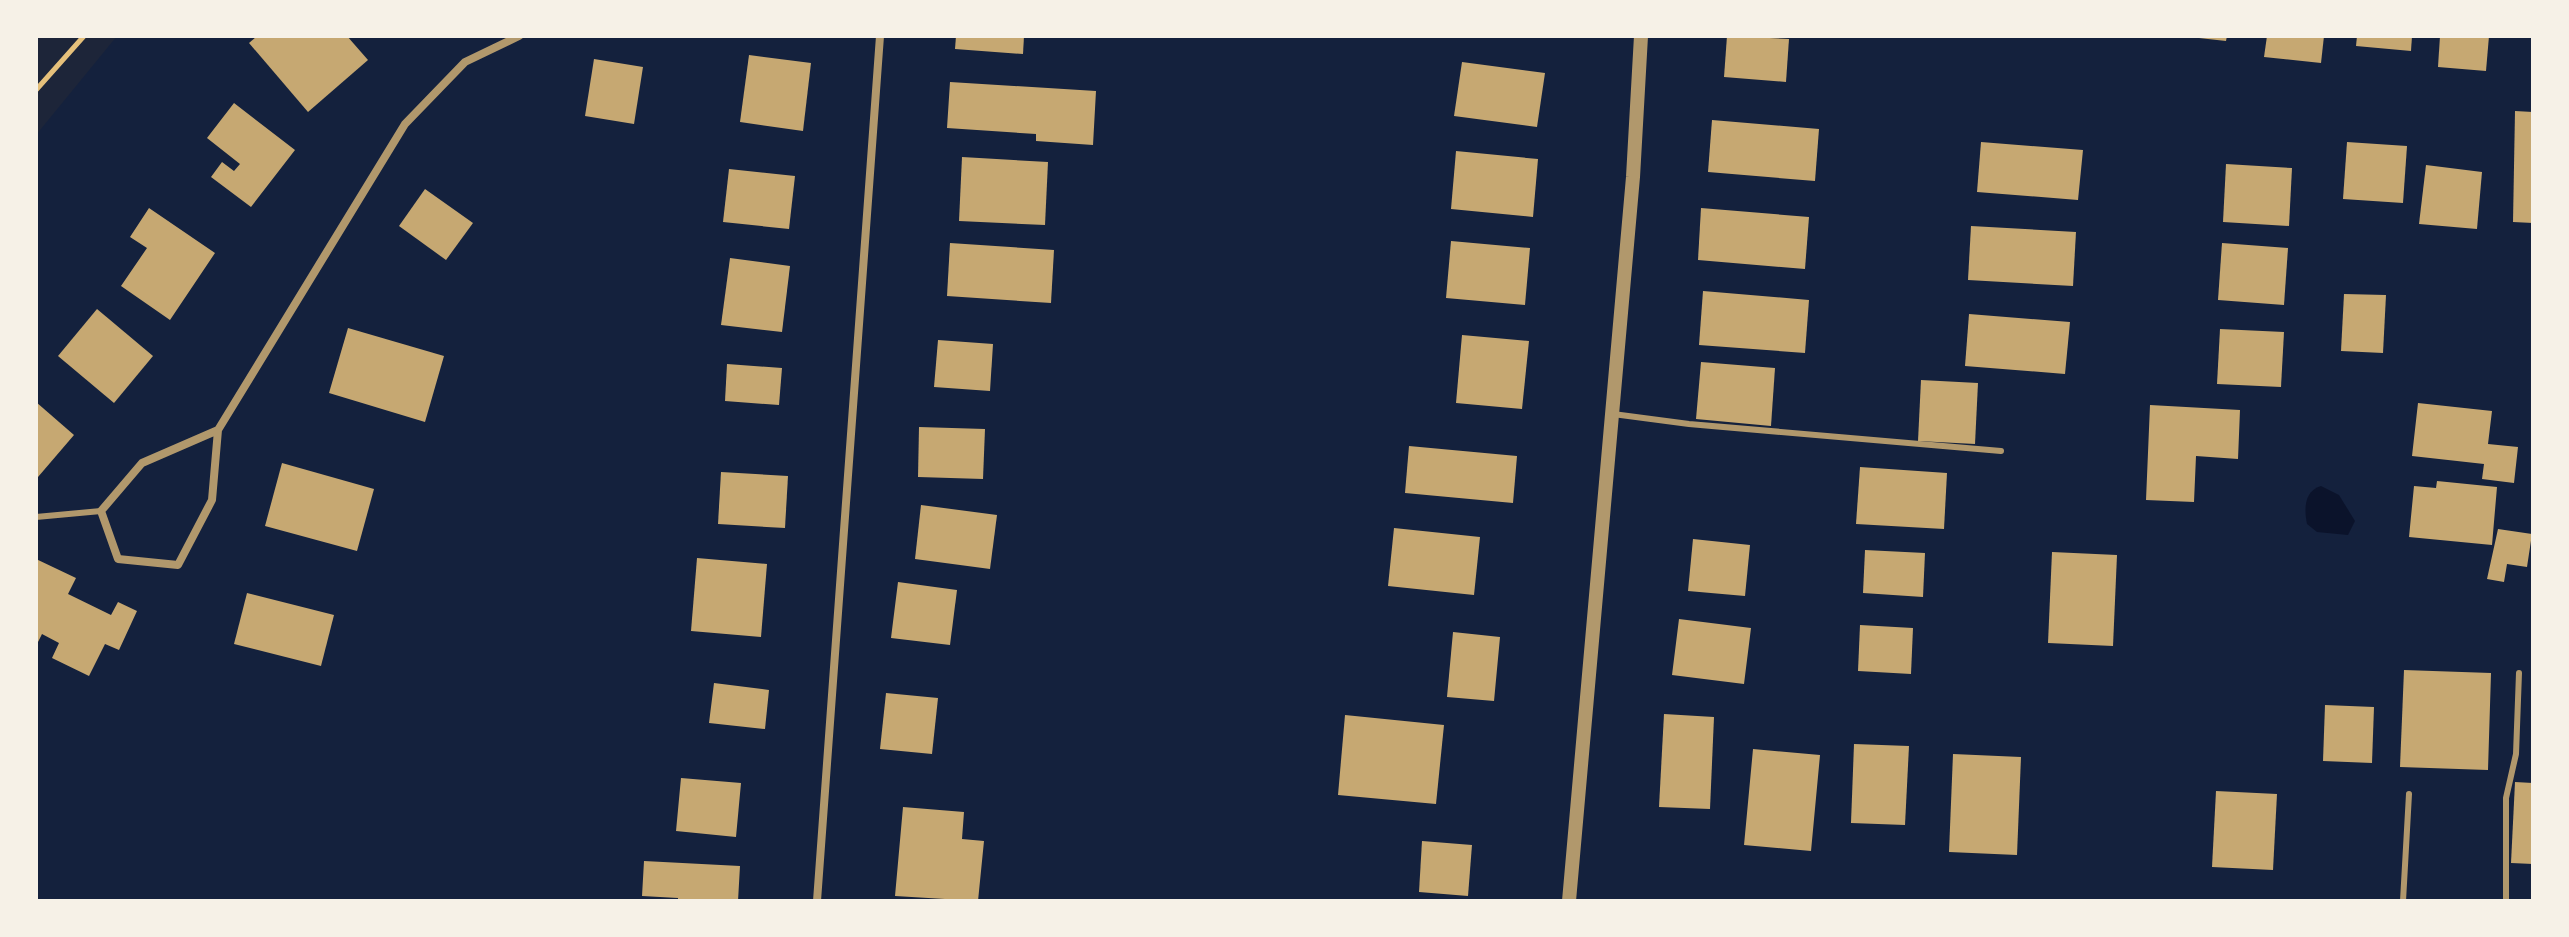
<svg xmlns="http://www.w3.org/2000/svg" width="2569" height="937" font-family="Poppins,sans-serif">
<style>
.green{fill:#1d2539}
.water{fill:#0b132b}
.building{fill:#c6a872}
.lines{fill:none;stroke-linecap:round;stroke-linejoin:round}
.path{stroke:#e5c07b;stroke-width:5}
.service{stroke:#b1986c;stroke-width:6}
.minor{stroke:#b1986c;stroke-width:8}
.tertiary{stroke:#b1986c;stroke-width:14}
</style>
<rect width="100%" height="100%" fill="#14213d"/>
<polygon class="green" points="36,36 117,36 36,135"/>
<path class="water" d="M2321,486L2339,495L2355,521L2348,535L2317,532L2307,524C2304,509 2304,491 2321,486Z"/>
<g class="building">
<polygon points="257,36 347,36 368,60 308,112 249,43"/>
<polygon points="956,36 1024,36 1023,54 955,49"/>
<polygon points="1727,36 1789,39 1786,82 1724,77"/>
<polygon points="2181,36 2227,36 2226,41"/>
<polygon points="2267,36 2324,36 2321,63 2264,57"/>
<polygon points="2357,36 2412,36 2411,51 2356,46"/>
<polygon points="2440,36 2489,36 2486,71 2438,67"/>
<polygon points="749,55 811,63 803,131 740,122"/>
<polygon points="594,59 643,67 634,124 585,116"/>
<polygon points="1462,62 1545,73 1537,127 1454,116"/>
<polygon points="950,82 1096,91 1093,145 1036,141 1036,134 947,128"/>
<polygon points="234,103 295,150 251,207 211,177 222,162 234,171 240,164 207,138"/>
<polygon points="2515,111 2533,112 2533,223 2513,222"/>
<polygon points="1712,120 1819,129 1815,181 1708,172"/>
<polygon points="1981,142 2083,150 2078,200 1977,192"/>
<polygon points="2347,142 2407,146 2403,203 2343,199"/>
<polygon points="1456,151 1538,159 1533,217 1451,209"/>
<polygon points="962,157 1048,162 1045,225 959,221"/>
<polygon points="2226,164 2292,168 2289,226 2223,222"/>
<polygon points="2426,165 2482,172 2477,229 2419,224"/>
<polygon points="729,169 795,176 789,229 723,222"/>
<polygon points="425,189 473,223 446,260 399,226"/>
<polygon points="149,208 215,253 170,320 121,286 147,248 130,237"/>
<polygon points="1701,208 1809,217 1805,269 1698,260"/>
<polygon points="1971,226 2076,232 2073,286 1968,280"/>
<polygon points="1451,241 1530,248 1525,305 1446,298"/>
<polygon points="950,243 1054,250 1051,303 947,296"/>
<polygon points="2222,243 2288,248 2284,305 2218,300"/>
<polygon points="730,258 790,266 782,332 721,325"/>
<polygon points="1703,291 1809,300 1805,353 1699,345"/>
<polygon points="2344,294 2386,295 2383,353 2341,351"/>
<polygon points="97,309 153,356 114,403 58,356"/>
<polygon points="1969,314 2070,322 2065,374 1965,366"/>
<polygon points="348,328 444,356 425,422 329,393"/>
<polygon points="2220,329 2284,332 2281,387 2217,384"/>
<polygon points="1462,335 1529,341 1522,409 1456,403"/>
<polygon points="938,340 993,344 990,391 934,387"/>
<polygon points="1701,362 1775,368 1771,426 1696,419"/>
<polygon points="727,364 782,368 779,405 725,401"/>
<polygon points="1921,380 1978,383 1975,444 1918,441"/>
<polygon points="36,402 74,435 38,477 36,475"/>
<polygon points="2418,403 2492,411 2488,444 2518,447 2514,483 2482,479 2484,464 2412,456"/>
<polygon points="2150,405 2240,410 2238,459 2196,456 2194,502 2146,500"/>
<polygon points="919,427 985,429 983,479 918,477"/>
<polygon points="1409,446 1517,456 1513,503 1405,493"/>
<polygon points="282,463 374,489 357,551 265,526"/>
<polygon points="1860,467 1947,473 1944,529 1856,524"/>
<polygon points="721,472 788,476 785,528 718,524"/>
<polygon points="2437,481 2497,487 2492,545 2409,537 2414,486 2436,488"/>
<polygon points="921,505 997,515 990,569 915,559"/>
<polygon points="1394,528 1480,537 1474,595 1388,586"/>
<polygon points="2498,529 2532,534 2527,567 2507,564 2504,582 2487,579"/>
<polygon points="1693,539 1750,545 1745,596 1688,591"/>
<polygon points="1865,550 1925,553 1923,597 1863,593"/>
<polygon points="2052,552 2117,555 2113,646 2048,643"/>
<polygon points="697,558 767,564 761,637 691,631"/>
<polygon points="36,559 76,578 68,594 111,615 118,602 137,611 119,650 105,644 89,676 52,658 59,643 42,634 36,646"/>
<polygon points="898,582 957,590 950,645 891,638"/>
<polygon points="247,593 334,615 321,666 234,644"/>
<polygon points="1679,619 1751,628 1744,684 1672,675"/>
<polygon points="1860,625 1913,628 1911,674 1858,671"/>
<polygon points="1453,632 1500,637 1494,701 1447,697"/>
<polygon points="2404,670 2491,673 2488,770 2400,767"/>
<polygon points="714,683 769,690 765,729 709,723"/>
<polygon points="886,693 938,698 932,754 880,749"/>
<polygon points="2325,705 2374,707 2372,763 2323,761"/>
<polygon points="1664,714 1714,717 1710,809 1659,807"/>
<polygon points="1345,715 1444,725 1436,804 1338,795"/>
<polygon points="1854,744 1909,746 1905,825 1851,823"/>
<polygon points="1753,749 1820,755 1811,851 1744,845"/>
<polygon points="1953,754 2021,757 2017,855 1949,852"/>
<polygon points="681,778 741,783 736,837 676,831"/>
<polygon points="2515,782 2533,783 2533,864 2511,863"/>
<polygon points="2216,791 2277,794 2273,870 2212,867"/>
<polygon points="903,807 964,812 962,839 984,841 978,901 895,896"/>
<polygon points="1422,841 1472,845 1468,896 1419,892"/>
<polygon points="644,861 740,866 738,901 678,901 678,898 642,896"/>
</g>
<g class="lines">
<polyline class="path" points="36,90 84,36"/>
<g class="service">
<polyline points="1613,414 1689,424 2001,451"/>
<polyline points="36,517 101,511"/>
<polyline points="2403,901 2409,794"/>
<polyline points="2506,901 2506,798 2516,754 2519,673"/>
</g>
<g class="minor">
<polyline points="218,430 142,463 101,511 118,559 178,565 212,500 218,430 405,124 465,62 519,36"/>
<polyline points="817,901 880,36"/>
</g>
<polyline class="tertiary" points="1569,901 1633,177 1641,36"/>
</g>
<rect width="2569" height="937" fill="none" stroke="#f6f1e7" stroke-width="76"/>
</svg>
